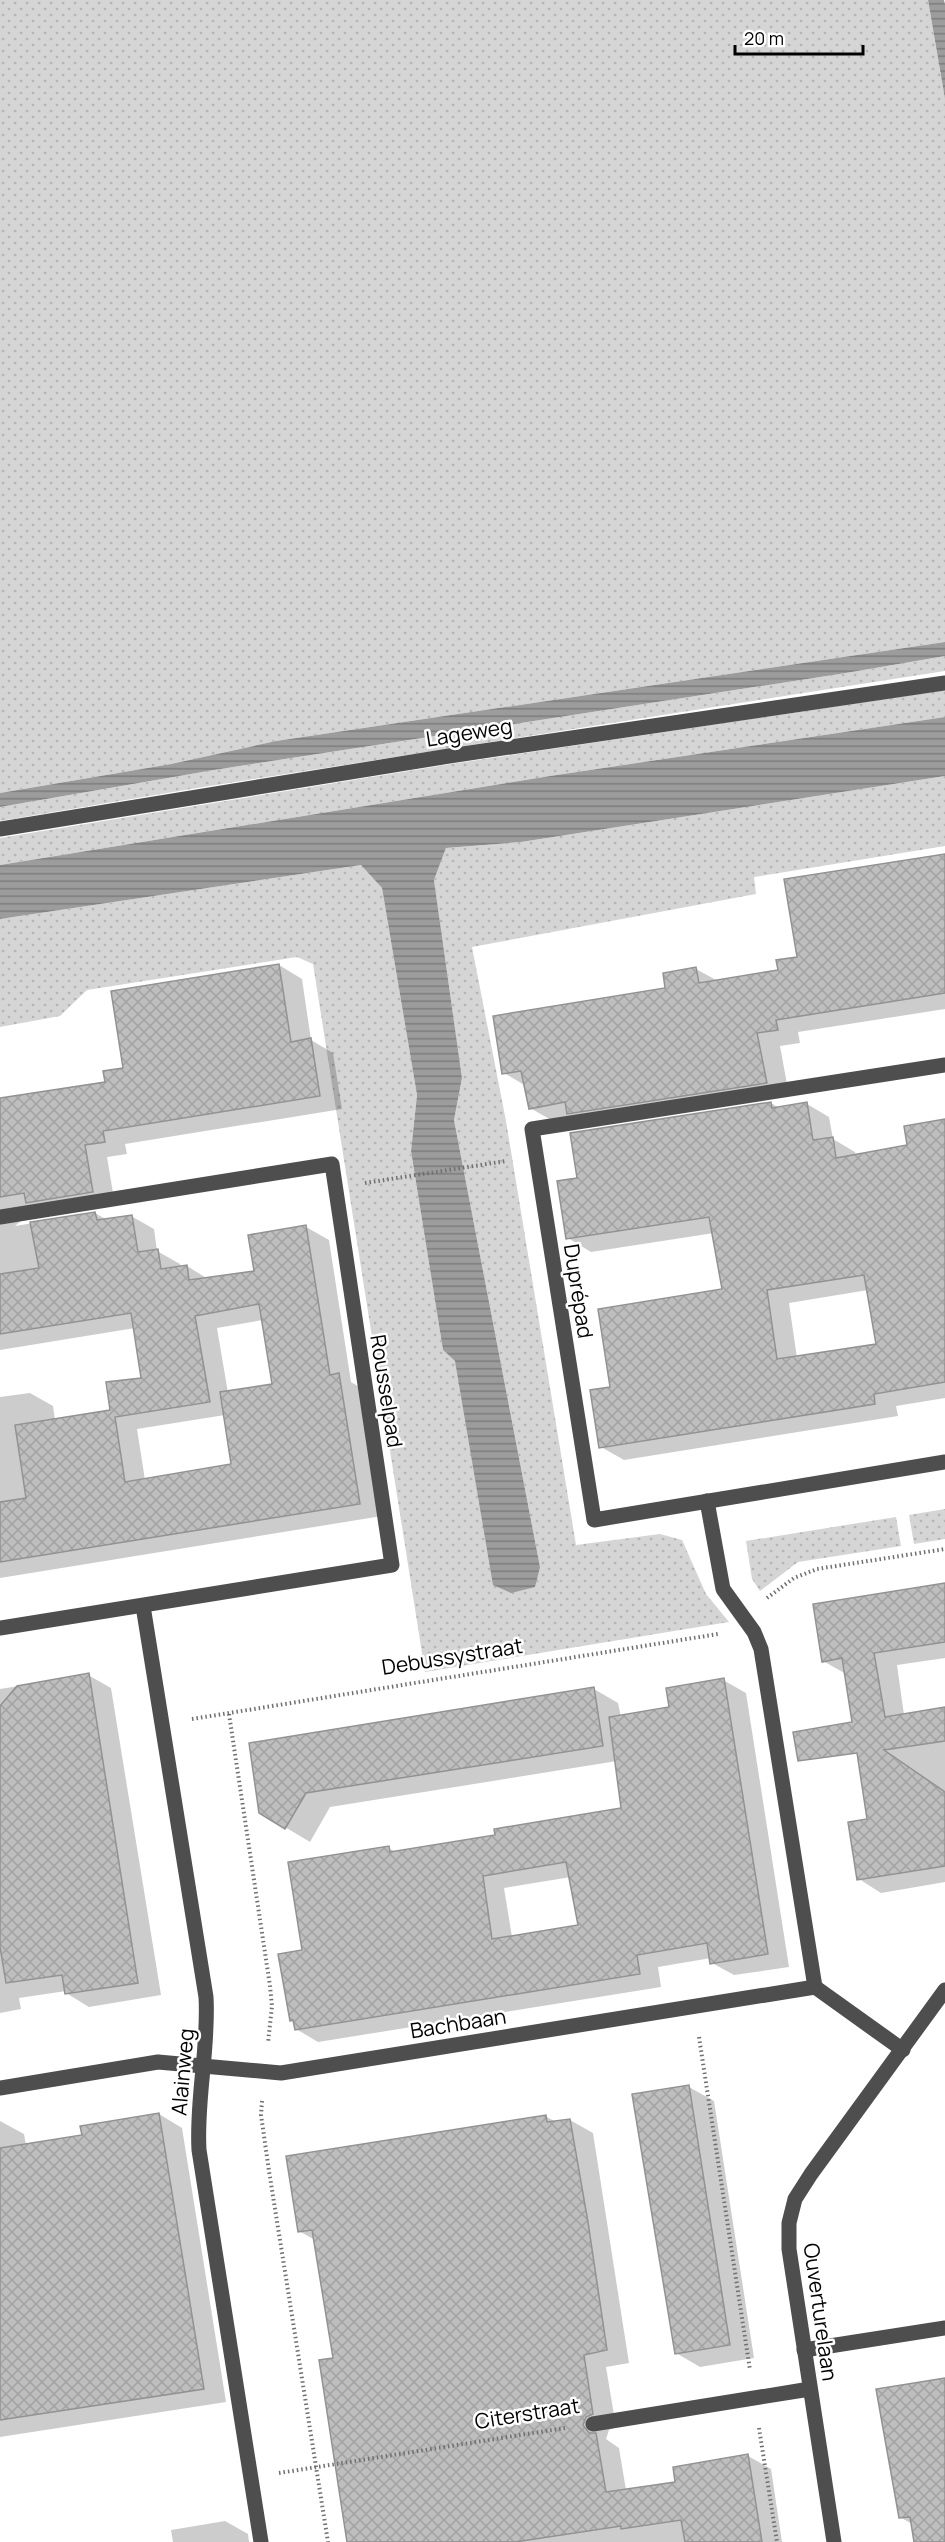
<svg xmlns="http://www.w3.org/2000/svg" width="945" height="2542" font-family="Manrope,sans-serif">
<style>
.grass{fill:url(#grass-dots)}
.water{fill:url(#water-rules)}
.shadow{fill:#0003;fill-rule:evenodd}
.building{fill:url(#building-cross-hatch);stroke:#929292;stroke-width:1.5;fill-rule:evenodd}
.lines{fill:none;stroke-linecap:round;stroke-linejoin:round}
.path{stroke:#707070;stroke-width:4;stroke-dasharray:1.5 3;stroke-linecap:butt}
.minor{stroke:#4e4e4e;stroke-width:15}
.labels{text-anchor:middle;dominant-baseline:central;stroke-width:5;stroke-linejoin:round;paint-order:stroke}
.street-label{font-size:21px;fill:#000;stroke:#fff}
</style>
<defs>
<pattern id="grass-dots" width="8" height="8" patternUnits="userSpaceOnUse" patternTransform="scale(1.5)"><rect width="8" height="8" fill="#d5d5d5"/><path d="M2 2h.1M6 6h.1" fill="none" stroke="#b5b5b5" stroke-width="1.8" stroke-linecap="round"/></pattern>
<pattern id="water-rules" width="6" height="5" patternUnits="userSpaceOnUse" patternTransform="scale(1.5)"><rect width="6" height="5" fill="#9c9c9c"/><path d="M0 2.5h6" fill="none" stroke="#7d7d7d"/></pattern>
<pattern id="building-cross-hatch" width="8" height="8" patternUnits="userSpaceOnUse" patternTransform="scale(1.5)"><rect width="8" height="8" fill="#bebebe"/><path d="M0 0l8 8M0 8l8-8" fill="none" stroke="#a2a2a2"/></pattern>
</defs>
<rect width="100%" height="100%" fill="#fff"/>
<g class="grass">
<polygon points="0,0 928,0 945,99 945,642 276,741 171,764 0,793"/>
<polygon points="945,656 945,671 197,788 0,821 0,807 214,770 846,673"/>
<polygon points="945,690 945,717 550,776 0,865 0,838 451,764"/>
<polygon points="945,776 945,846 754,877 756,894 472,947 506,1121 576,1545 660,1534 682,1540 706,1594 729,1622 425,1672 313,964 297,957 87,990 60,1016 0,1027 0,919 361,865 382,888 417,1095 411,1151 443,1350 455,1361 540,1567 454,1120 462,1078 434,880 446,848 521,842"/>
<polygon points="945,1509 945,1539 914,1544 909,1515"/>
<polygon points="896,1517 901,1546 798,1562 760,1591 752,1579 746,1541"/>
</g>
<g class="water">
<polygon points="928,0 944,0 945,4 945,99"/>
<polygon points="945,642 945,656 846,673 214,770 0,807 0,793 171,764 276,741"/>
<polygon points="945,717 945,776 521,842 446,848 434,880 462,1078 454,1120 540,1567 535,1587 511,1593 493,1585 455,1361 443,1350 411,1151 417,1095 382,888 361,865 0,919 0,865 550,776"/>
</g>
<g class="shadow">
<polygon points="945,855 945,1009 798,1032 800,1043 780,1046 789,1095 553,1121 530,1108 526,1086 504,1073 666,990 696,969 718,981 779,971"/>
<path d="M279,965L302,979L311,1040L333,1053L342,1109L125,1144L127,1154L107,1157L115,1205L22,1220L15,1226L95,1213L107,1220L131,1216L154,1229L157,1251L180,1264V1267L187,1266L208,1279L256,1272L306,1227L329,1240L351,1382L361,1388L382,1516L0,1578V1397L30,1393L53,1406L55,1420L112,1411L143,1379L135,1328L0,1350V1100L107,1083ZM263,1320L273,1385L228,1393L217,1328ZM225,1415L233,1466L145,1480L137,1429Z"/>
<path d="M771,1103L779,1108L807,1104L829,1117L833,1139L855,1152L856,1156L908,1147L945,1121V1398L896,1406L898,1416L624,1460L601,1447L612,1388L724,1291L714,1233L591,1252L568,1238L579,1179ZM868,1290L877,1345L797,1358L789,1303Z"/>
<polygon points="945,1584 945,1658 897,1665 904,1715 945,1709 945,1882 881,1893 859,1879 869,1821 846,1674 823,1661"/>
<polygon points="88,1675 111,1688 161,1995 89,2007 66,1993 66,1991 19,1998 21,2009 0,2013 0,1689"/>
<path d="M723,1680L746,1693L789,1967L734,1975L712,1963L711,1958L658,1967L661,1987L318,2042L296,2029L295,2022L291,2020L304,1951L388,1848L396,1852L497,1836L623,1809L617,1761L330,1807L310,1842L260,1812L251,1744L594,1689L618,1703L621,1717L671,1708ZM571,1877L580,1927L512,1937L504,1888Z"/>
<polygon points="689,2087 714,2101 754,2358 700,2367 676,2353"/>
<polygon points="159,2114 182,2128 226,2402 0,2437 0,2121 24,2134 26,2145 83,2136"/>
<polygon points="545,2116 556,2122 570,2120 593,2133 629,2363 606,2367 616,2427 609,2430 606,2439 619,2448 626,2490 677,2483 748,2456 771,2469 782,2542 349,2542 335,2360 315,2240 299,2231"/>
<polygon points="945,2379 945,2542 915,2542 912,2524 900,2517"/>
<polygon points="225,2521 248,2534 249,2542 173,2542 171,2530"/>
</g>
<g class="building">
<polygon points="945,854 945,993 776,1020 778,1030 757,1033 767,1083 567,1114 565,1102 529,1109 521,1071 502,1074 493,1016 665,988 663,973 696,967 699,983 778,970 776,960 797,957 784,879"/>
<polygon points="279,964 291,1042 311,1038 320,1096 103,1131 105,1142 85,1145 93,1192 26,1203 24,1193 0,1197 0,1098 105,1082 103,1071 123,1068 111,991"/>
<path d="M771,1102L772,1108L807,1102L813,1140L833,1137L836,1158L907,1145L904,1126L945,1119V1382L874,1394L875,1404L599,1448L590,1390L610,1387L598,1309L722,1289L709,1217L566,1239L557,1181L577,1178L570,1133ZM864,1275L876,1344L777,1359L767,1290Z"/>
<path d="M95,1212L97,1220L132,1215L138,1252L158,1249L161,1269L187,1265L189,1280L254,1271L248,1235L306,1225L330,1375L339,1373L360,1504L0,1562V1502L26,1498L15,1425L110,1410L106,1382L141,1378L131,1313L0,1334V1274L39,1268L30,1222ZM259,1304L272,1384L220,1392L231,1464L125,1482L115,1417L210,1402L195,1316Z"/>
<polygon points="945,1583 945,1642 874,1653 885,1717 945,1707 945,1741 884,1750 945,1792 945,1866 857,1880 848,1822 867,1819 857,1753 798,1761 793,1732 852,1722 842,1658 822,1662 813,1604"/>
<polygon points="89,1673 138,1983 65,1994 62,1975 6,1983 0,1947 0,1706 17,1686"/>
<path d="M724,1678L768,1954L710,1964L707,1943L637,1955L640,1974L295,2030L293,2020L290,2021L278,1954L302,1950L288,1862L389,1846L390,1852L495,1835L494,1829L621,1808L609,1717L669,1707L666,1688ZM566,1862L578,1925L492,1939L483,1876Z"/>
<polygon points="594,1687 603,1746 306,1793 285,1829 259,1813 249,1743"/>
<polygon points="689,2085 730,2345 675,2354 632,2094"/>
<polygon points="159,2113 204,2389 0,2420 0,2148 82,2135 80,2126"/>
<polygon points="546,2115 547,2122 570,2119 588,2222 607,2350 584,2355 593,2414 586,2417 583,2425 589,2433 596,2433 606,2492 675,2482 673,2467 748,2454 762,2542 685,2542 681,2520 621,2529 621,2526 515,2542 347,2542 319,2360 333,2358 312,2230 298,2232 286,2156"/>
<polygon points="945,2378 945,2542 914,2542 910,2517 899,2518 876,2389"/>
</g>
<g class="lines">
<g class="path">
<polyline points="365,1183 506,1161"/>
<polyline points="767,1598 794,1578 817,1569 945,1549"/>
<polyline points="229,1714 270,1986 272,2006 268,2043"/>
<polyline points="192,1719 718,1634"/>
<polyline points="699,2037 750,2370"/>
<polyline points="262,2101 261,2115 269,2171 328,2542"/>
<polyline points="759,2428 777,2542"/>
<polyline points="279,2473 565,2428"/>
</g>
<g class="minor">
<polyline points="0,829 449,756 945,683"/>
<polyline points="945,1065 532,1129 594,1520 945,1462"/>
<polyline points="0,1217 332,1164 392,1565 0,1628"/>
<polyline points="707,1501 723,1589 754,1632 761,1649 815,1987"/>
<path d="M143,1606L206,1997C209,2049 196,2099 199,2150L261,2542"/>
<polyline points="0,2088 158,2062 281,2073 815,1987 903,2050"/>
<polyline points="804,2350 945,2328"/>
<polyline points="593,2424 810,2389"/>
<polyline points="834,2542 789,2249 789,2223 795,2199 811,2174 945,1990"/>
</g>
</g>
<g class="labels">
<g class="street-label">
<text transform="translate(469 732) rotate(-9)">Lageweg</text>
<text transform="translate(579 1291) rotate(81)">Duprépad</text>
<text transform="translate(387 1391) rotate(81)">Rousselpad</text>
<text transform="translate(452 1656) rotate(-9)">Debussystraat</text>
<text transform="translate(458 2023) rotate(-9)">Bachbaan</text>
<text transform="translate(182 2072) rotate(-85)">Alainweg</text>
<text transform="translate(821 2312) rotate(82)">Ouverturelaan</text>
<text transform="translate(527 2413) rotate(-9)">Citerstraat</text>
</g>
</g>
<path d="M735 45v9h128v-9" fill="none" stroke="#000000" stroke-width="3"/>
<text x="744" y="45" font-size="18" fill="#000000" stroke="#ffffff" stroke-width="4.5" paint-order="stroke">20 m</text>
</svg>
